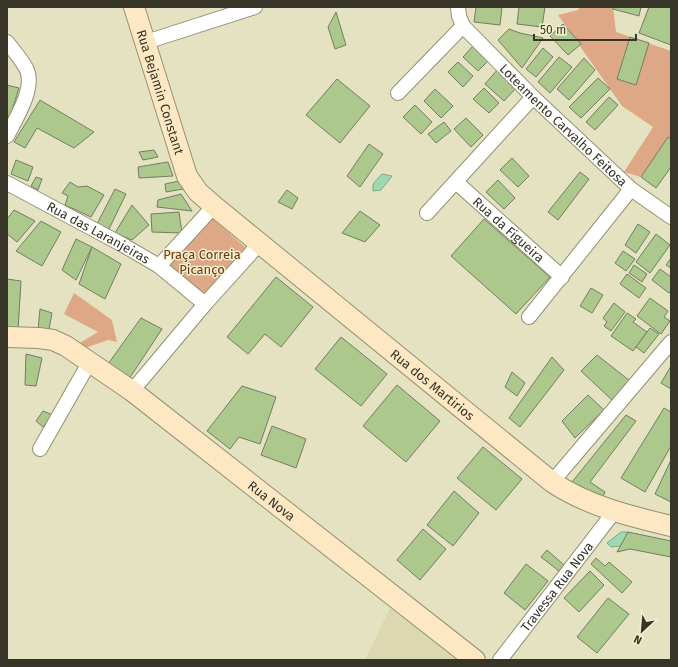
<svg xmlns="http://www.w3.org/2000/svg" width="678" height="667" font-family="'Fira Sans',sans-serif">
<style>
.built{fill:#dcd8b1}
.green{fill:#dea786}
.water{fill:#9ddab1;stroke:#7ea888}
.building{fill:#acc88d;stroke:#717e63}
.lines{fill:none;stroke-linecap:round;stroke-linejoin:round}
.street-casing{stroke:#949173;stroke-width:16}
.secondary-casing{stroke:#949173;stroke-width:22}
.street{stroke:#fff;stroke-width:14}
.secondary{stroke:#fde8c3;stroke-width:20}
.labels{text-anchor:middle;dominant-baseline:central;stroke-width:3;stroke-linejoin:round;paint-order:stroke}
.street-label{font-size:13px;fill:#363528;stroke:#f2efcf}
.park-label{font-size:13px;fill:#703912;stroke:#f2efcf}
</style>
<rect width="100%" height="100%" fill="#e5e2c2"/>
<polygon class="built" points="390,608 460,660 365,660"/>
<g class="green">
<polygon points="580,7 613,7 616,32 671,51 671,138 668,137 641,177 624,172 653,127 622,106 558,15 578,10"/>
<polygon points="210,216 246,248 204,297 166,265"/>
<polygon points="74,293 112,320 117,342 108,340 85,348 78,344 98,332 64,314"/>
</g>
<g class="water">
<polygon points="382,174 392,176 381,190 373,191 373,184"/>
<polygon points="621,532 628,532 621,546 611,547 607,543"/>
</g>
<g class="building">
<polygon points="476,7 502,7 500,25 474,22"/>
<polygon points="519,7 545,7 542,27 517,24"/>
<polygon points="614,7 641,7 639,16 613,9"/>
<polygon points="649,7 671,7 671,45 639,33"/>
<polygon points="336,12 346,45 335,49 328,27"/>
<polygon points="563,24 581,44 568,55 550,36"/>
<polygon points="509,29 520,33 543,38 522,68 498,40"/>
<polygon points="630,37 649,43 636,85 617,79"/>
<polygon points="473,46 488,61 478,71 463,57"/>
<polygon points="543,48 553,57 536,77 526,69"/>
<polygon points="559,57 572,67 550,93 538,82"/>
<polygon points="584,58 595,70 569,100 557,89"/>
<polygon points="458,62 473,76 463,87 448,72"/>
<polygon points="498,69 518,86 504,101 485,84"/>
<polygon points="598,78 610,89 581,118 569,107"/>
<polygon points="337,79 370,106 340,143 306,115"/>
<polygon points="7,85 19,88 8,123 7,123"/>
<polygon points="484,88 499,103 489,113 473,99"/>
<polygon points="435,89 453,106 441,118 424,101"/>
<polygon points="609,97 618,105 595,130 586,122"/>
<polygon points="40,100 94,132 74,148 37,128 25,148 14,142"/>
<polygon points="415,105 432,122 421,134 403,117"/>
<polygon points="466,118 483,135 471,147 454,129"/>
<polygon points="444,122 451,131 436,143 428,134"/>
<polygon points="668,137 671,139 671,167 656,188 641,177"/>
<polygon points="369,144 383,154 360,187 347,176"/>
<polygon points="154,150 158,157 143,160 139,152"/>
<polygon points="512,158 529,176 518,187 500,170"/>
<polygon points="16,160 33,167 28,181 11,174"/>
<polygon points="168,162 173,176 139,178 138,167"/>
<polygon points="580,172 589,179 558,220 548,212"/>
<polygon points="36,177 42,179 38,190 31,186"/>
<polygon points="498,180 515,198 504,209 486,192"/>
<polygon points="179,181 183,189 166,192 165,184"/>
<polygon points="70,182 78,187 87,186 104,195 91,217 65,205 68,196 62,193"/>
<polygon points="115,189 126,194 109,229 97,224"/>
<polygon points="287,190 298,198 292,209 278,202"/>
<polygon points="181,194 192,211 157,207 158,200"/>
<polygon points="132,205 149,225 132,240 115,233"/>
<polygon points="14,210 35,221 17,242 7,234 7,219"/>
<polygon points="360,211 380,225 365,242 342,233"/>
<polygon points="179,212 182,233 152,232 151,214"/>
<polygon points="484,219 550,277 516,314 451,256"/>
<polygon points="41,221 61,232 42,266 16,251"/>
<polygon points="638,224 650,232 636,253 625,245"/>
<polygon points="656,234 670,245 650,273 636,262"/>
<polygon points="76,239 92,247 76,280 62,270"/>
<polygon points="92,247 121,264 105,299 79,284"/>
<polygon points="623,251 635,259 626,271 615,263"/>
<polygon points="671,258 671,268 666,265"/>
<polygon points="634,265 647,274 642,282 629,273"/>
<polygon points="660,269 671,277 671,290 669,293 652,280"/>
<polygon points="627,274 646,288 639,298 620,284"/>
<polygon points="276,277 313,307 281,347 265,334 248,354 227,337"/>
<polygon points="7,279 21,281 18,331 7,331"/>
<polygon points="591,288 603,295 592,313 580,306"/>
<polygon points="650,298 668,311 664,317 670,321 661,334 637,316"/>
<polygon points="614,303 625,312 611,331 604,326 607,322 603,318"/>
<polygon points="40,309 52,313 49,329 38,330"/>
<polygon points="627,313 636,319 633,322 647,332 633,351 611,336"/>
<polygon points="141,318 162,329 129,379 108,364"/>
<polygon points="650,328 659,334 644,353 636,347"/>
<polygon points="341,337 387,374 361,406 315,369"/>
<polygon points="26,354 42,358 36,386 25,385"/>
<polygon points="597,355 630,381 613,401 581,371"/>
<polygon points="552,357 564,370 520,427 509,418"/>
<polygon points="671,366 671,389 661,383"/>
<polygon points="512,372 525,383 517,396 505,387"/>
<polygon points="397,385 440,421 406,462 363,426"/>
<polygon points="242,386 276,397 260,444 239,437 230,449 207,431"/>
<polygon points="588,395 604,410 575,438 562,421"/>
<polygon points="664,408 671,412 671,446 645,492 621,478"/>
<polygon points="43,411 53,415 43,427 36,421"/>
<polygon points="626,415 636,421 590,482 605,492 602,499 572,482"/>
<polygon points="272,426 306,439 296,468 261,455"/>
<polygon points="483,447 522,479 496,510 457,478"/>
<polygon points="671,460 671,502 655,494"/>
<polygon points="454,491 479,513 453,546 427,525"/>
<polygon points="423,529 446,549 420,580 397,560"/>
<polygon points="628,532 671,541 671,557 630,549 617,552"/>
<polygon points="547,550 564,565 559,571 541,557"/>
<polygon points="596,558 605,566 609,562 632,582 622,593 591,564"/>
<polygon points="526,564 548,581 525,610 504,593"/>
<polygon points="590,571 604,585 579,612 564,598"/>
<polygon points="608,598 629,614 597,653 577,637"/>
</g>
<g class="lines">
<defs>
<g id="street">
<path id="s1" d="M458,7L459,16L463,26L533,97L631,189L671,217"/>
<path d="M7,42C13,50 23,61 27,70C35,89 15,120 7,136"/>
<polyline points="146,42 255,7"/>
<polyline points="398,93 463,26"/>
<path id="s2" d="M456,182L562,277"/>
<path id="s3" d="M7,183L123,245L159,266L205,304"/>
<polyline points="427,213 533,97"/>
<polyline points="159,266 214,206"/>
<polyline points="529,317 631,189"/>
<polyline points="132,391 205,304 260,243"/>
<polyline points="40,449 89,363"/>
<polyline points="552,482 671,342"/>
<path id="s4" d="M500,660L614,512"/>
</g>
<g id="secondary">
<path id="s5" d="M134,7L187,176L198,192L214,206L552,482C588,506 629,516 671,526"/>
<path id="s6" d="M7,337L39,338L53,340L66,346L132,391L475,660"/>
</g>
</defs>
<use href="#street" class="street-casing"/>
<use href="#secondary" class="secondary-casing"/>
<use href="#street" class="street"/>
<use href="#secondary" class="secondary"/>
</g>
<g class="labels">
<g class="street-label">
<text stroke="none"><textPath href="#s5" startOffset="89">Rua Bejamin Constant</textPath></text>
<text stroke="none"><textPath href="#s1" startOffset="161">Loteamento Carvalho Feitosa</textPath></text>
<text stroke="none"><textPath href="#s2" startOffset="71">Rua da Figueira</textPath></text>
<text stroke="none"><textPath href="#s3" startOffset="104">Rua das Laranjeiras</textPath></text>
<text stroke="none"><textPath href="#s5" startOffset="500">Rua dos Martirios</textPath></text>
<text stroke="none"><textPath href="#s6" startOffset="318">Rua Nova</textPath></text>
<text stroke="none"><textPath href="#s4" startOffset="93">Travessa Rua Nova</textPath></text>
</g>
<g class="park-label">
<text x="202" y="254">Praça Correia<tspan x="202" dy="15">Picanço</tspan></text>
</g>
</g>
<rect width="678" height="667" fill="none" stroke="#363528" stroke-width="16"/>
<g transform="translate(642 631) rotate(206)" stroke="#f2efcf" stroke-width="3" paint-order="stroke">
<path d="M0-3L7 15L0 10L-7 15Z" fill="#363528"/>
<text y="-6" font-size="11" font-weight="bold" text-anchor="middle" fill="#363528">N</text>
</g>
<path d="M534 34v6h102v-6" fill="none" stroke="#363528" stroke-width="2"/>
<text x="540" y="34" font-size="12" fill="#363528" stroke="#f2efcf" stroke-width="3" paint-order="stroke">50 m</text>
</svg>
